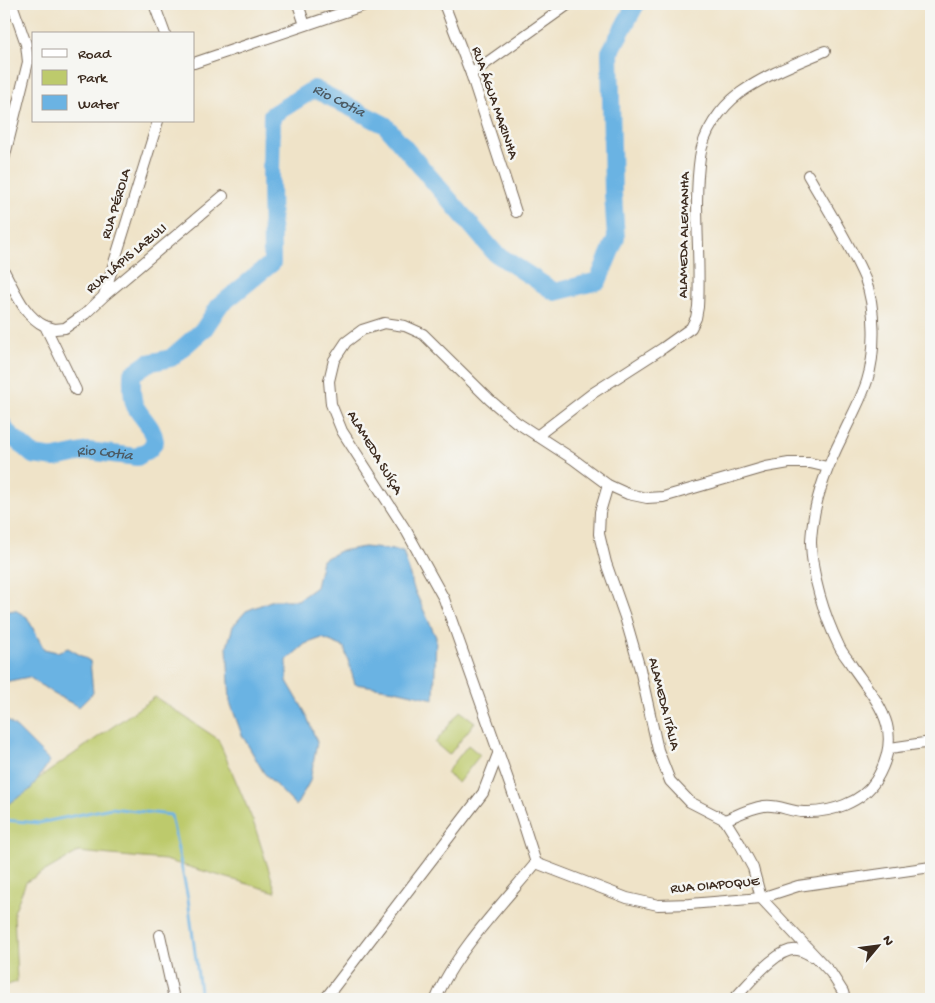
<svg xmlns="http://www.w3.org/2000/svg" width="935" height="1003" font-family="'Gochi Hand',sans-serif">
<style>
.green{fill:#bdca6c;stroke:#7c7a45}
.water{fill:#6bb3e3;stroke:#536e80}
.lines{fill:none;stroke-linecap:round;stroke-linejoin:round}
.stream{stroke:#6bb3e3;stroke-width:3}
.river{stroke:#6bb3e3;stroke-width:18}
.minor-casing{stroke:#7a6b5a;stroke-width:12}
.minor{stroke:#fff;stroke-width:10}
.labels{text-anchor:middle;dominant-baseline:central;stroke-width:5;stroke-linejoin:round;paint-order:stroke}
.street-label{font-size:14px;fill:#3b2a1e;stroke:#f6f6f2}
.water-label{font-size:15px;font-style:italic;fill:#4c5a63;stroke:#f6f6f2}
</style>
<rect width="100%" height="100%" fill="#f6f6f2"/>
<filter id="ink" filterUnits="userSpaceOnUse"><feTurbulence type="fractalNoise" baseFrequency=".02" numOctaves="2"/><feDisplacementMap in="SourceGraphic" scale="10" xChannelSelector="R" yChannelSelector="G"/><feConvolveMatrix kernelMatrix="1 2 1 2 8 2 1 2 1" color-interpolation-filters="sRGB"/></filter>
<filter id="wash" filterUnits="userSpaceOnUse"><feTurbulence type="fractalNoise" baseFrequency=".0096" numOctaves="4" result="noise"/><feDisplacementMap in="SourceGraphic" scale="20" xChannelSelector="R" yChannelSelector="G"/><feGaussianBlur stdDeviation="1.12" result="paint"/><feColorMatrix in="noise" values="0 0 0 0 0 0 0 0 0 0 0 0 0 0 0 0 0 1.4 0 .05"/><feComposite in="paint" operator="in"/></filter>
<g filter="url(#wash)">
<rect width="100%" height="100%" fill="#efe3c8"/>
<g class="green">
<polygon points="155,697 218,739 253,821 276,892 165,860 78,852 26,882 14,912 17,982 4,986 4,803"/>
<polygon points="460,711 475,722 449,755 435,743"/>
<polygon points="468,745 480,755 458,783 446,773"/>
</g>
<g class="water">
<polygon points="364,547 403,551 414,589 436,637 434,699 395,690 355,684 344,647 322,638 305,644 287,660 287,681 305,712 317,742 310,781 296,806 264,773 242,735 230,702 227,647 233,626 246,611 273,600 298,600 316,587 322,560 340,551"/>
<polygon points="15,610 27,617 44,649 57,652 68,648 90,661 93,693 79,707 54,694 29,677 4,682 4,612"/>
<polygon points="4,718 18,729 50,761 30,790 4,807"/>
</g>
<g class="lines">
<polyline class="stream" points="4,820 39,823 111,808 171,815 188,899 201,999"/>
<path class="river" id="s1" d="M4,426L6,431L33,455L55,458L88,451L137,457L150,449L155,441C153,426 142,419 135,406C131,398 132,383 132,374L148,363L171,358L204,329L219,306L272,263L271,178L272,115L314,89L385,125L495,253L555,292L598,281L616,238L613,193L610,52L636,4"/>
</g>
</g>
<g filter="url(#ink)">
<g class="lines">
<defs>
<g id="minor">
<polyline points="154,4 165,34"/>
<polyline points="298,4 305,25"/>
<polyline points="444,4 471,74 516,212"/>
<polyline points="194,63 368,4"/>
<polyline points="471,74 569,4"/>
<polyline points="4,159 28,62 26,44 12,4"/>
<path d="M4,271C15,291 24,316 45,326L76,390"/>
<polyline points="104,295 158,121"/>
<polyline points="45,326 55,329 65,328 85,314 104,296 223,196"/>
<path d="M537,436L593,393L663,348L691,328L696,318L698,307C701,257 693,206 700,157C703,133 720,108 740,93C765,75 797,63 825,51"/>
<polyline points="608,485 600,512 599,534 606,563 625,617 640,669 658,750 670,781 690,802 725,820 740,844 753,868 761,898 831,973 843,992 845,999"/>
<polyline points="890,748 931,742"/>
<path d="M725,820C737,815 750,808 764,806C778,804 790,812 804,812C830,813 862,803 876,780C905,731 880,706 852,666C848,659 842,653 839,646C824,615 812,577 811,543C811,536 812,529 813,522C817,492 828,465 842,437C850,419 861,400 867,381C876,353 876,307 865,279C850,244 827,208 808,175"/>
<polyline points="536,863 521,816 444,599 407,532 342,431 331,404 329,381 334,360 346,342 362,330 384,323 405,326 423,334 490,400 516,422 573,459 608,485 628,494 647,498 663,497 766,467 789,463 810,463 827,467"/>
<polyline points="536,863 627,898 658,905 690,904 761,898 798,886 931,867"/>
<polyline points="160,935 174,999"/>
<polyline points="325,999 483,793 498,754"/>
<path d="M436,999C455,952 503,903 536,863"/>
<path d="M734,999C748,985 777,947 797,950C802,950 807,954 812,956"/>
</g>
</defs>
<use href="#minor" class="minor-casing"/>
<use href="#minor" class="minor"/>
</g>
</g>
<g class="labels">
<g class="street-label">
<text transform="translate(494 103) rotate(71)">RUA ÁGUA MARINHA</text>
<text transform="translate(117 204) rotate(-73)">RUA PÉROLA</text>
<text transform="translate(685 235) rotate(-89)">ALAMEDA ALEMANHA</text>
<text transform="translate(127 259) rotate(-40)">RUA LÁPIS LAZULI</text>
<text transform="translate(374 453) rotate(59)">ALAMEDA SUÍÇA</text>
<text transform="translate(663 704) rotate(76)">ALAMEDA ITÁLIA</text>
<text transform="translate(715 886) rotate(-5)">RUA OIAPOQUE</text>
</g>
<g class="water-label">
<text stroke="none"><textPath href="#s1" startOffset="652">Rio Cotia</textPath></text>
<text stroke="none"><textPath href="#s1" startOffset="114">Rio Cotia</textPath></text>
</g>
</g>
<rect width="935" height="1003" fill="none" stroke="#f6f6f2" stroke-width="20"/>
<rect x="32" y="32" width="162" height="90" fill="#f6f6f2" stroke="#aba49d"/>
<rect x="42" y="49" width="25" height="8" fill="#ffffff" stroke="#aba49d"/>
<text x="78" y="58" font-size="15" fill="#3b2a1e">Road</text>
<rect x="42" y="70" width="25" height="15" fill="#bdca6c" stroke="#aba49d"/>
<text x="78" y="82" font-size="15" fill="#3b2a1e">Park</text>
<rect x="42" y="95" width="25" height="15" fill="#6bb3e3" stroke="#aba49d"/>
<text x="78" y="108" font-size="15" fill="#3b2a1e">Water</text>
<g transform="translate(878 946) rotate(61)" stroke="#f6f6f2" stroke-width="4" paint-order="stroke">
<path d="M0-4L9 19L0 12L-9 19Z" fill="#3b2a1e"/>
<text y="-8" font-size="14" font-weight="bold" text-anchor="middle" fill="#3b2a1e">N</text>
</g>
</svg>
